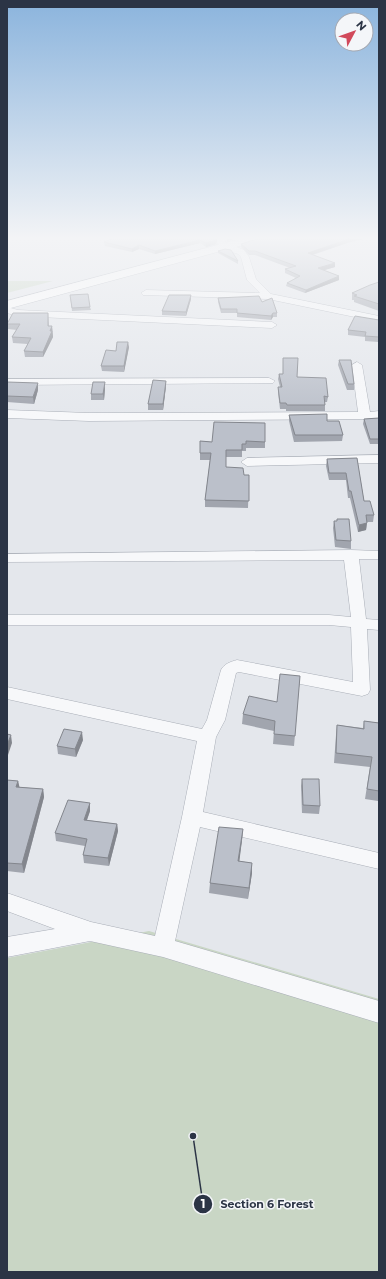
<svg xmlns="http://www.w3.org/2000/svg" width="386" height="1279" font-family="Montserrat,sans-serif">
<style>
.green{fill:#c9d6c5}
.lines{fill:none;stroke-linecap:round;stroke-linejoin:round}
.street-casing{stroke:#a9aeb7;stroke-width:1}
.secondary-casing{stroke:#a9aeb7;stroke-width:1}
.street{fill:#f7f8fa;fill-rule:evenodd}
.secondary{fill:#fff;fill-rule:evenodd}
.wall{fill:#a1a5ae}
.shaded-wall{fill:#83868d}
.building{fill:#bbc0ca;stroke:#83868d}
.leader{fill:none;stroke:#2b3445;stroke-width:1.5}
.callout-dot{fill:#2b3445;stroke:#f4f6f9;stroke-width:1.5}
.mark-label{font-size:12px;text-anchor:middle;font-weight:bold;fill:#fff}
.callout-label{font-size:11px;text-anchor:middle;font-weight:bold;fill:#2b3445;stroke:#f4f6f9;stroke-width:3;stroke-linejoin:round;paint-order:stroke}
</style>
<rect width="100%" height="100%" fill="#e4e7ec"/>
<g class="green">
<polygon points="7,281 53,281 7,293"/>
<polygon points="149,931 379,999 379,1272 7,1272 7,958"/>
</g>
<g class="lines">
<defs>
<g id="street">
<polygon points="217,239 225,239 225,242 244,250 249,257 256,279 271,294 379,316 379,322 268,299 143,295 141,293 146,290 260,293 247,280 241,257 238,254 223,249 217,243"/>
<polygon points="7,307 18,310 272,322 277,325 272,328 18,316 7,313"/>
<polygon points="357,362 362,365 370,412 379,411 379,419 89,421 7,418 7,410 89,413 358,412 352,365"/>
<polygon points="269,378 275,381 273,383 7,385 7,379"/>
<polygon points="379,455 379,463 247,466 241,462 247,458"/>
<path d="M351,550L379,551V559H359L366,619L379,620V630L367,629L370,690L368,694L362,696L239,672L236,673L225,720L216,737L203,812L379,853V869L200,827L175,941L379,1001V1023L163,957L90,941L7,957V937L55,929L7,911V893L91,922L155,936L182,817L197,741L7,699V687L202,729L207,720L221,670C224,664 230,662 237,660L353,682L351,627L329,625H7V615H329L351,617L344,560L7,562V554Z"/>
</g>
<polygon id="secondary" points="240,239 260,239 258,241 7,309 7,301"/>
</defs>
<use href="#street" class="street-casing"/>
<use href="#secondary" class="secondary-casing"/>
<use href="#street" class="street"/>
<use href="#secondary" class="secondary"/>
</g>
<g class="wall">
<polygon points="217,239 216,244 206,247 200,243 155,254 139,249 132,252 105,246 104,242"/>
<polygon points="347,243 313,255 335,263 335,267 324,270 339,276 339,280 305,293 286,286 287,283 296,278 285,273 285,269 290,268 255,255 249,255 241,247 241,244"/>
<polygon points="218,251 238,261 238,264 218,253"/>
<polygon points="379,282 379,311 354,302 354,300 352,300 352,293"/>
<polygon points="70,295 90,307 91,310 72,311"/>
<polygon points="218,298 262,302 277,313 277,317 273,317 271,320 237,317 237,313 221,313 218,302"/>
<polygon points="191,299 186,316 162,315 162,311"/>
<polygon points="48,313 49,326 52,326 53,337 43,357 25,357 24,351 28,344 13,343 12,337 17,330 8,329 7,324"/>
<polygon points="379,320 379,346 378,342 365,341 365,337 348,335 348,330"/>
<polygon points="129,347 124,372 102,371 101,366 116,351"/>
<polygon points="283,358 297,377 328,397 327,402 325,402 325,411 286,411 286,409 280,409 278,392 278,387 280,387 278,379 279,374 283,374"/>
<polygon points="339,360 354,384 354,390 347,390 338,365"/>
<polygon points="166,381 166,386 163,410 148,410 148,404"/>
<polygon points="7,382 38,390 34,404 7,402"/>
<polygon points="105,389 104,400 91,400 91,394"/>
<polygon points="289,415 327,421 343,435 342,441 294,442 289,421"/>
<polygon points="379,418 379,444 370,444 363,424 364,419"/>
<polygon points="265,423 265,448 246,448 246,451 242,451 242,457 226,457 226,467 244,475 249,475 248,508 205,507 205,500 210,460 200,460 200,441 212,442"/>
<polygon points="357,458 364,501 374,515 373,522 367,522 366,530 358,532 350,498 348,498 346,480 329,480 326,466 327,459"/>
<polygon points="337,519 351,541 351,549 335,547 333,528 334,521 337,521"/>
<polygon points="300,676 294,746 273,744 274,731 242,724 243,714 277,702"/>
<polygon points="364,721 379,723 379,797 378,801 365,799 370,767 334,763 336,735 337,725 363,728"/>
<polygon points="83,740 76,757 58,754 57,746"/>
<polygon points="302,779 320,806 319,814 302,813 301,786"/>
<polygon points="7,780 18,781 19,787 43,789 44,797 24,873 7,871"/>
<polygon points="90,803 90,811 87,820 117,824 118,831 109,866 84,863 83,855 85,846 56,841 55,833"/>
<polygon points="243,829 242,840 239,861 252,863 252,873 248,899 209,893 210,883"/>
</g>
<g class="shaded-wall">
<polygon points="217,239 216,244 206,247 206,243"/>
<polygon points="227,239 234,239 227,241"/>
<polygon points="349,239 364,239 347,243 308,256 308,253"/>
<polygon points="200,240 200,243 155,254 155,251"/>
<polygon points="139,245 139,249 132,252 132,249"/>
<polygon points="335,263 335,267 318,272 318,268"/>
<polygon points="339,276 339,280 305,293 306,290"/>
<polygon points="191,295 191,299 186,316 186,312"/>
<polygon points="273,313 273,317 271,320 271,316"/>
<polygon points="52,326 53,337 43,357 43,352"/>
<polygon points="128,342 129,347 124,372 124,366"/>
<polygon points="166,381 166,386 163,410 163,404"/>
<polygon points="105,382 105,389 104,400 103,394"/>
<polygon points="38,383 38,390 34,404 33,397"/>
<polygon points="367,523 366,530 358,532 359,525"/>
<polygon points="82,732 83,740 76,757 75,749"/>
<polygon points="11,735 12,743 7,758 7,745"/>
<polygon points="18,781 20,789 16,787"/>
<polygon points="43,789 44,797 24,873 22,864"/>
<polygon points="90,803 90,811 84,828 84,820"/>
<polygon points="117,824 118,831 109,866 108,858"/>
<polygon points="243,829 242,840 238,872 238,861"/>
<polygon points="252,863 252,873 248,899 249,888"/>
</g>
<g class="building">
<polygon points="111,239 216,239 216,240 206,243 200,240 155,251 139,245 132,249 104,242"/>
<polygon points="257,239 349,239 308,253 335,263 318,268 339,276 306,290 287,283 300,276 285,269 296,266 255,251 249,251 241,244"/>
<polygon points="225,249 231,250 238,261 218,251"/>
<polygon points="379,282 379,304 354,296 357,295 352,293 370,285"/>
<polygon points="88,294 90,307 72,308 70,295"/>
<polygon points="169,295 191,295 186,312 162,311"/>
<polygon points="259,296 262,302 272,298 277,313 273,313 271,316 237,313 237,309 221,309 218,298"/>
<polygon points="13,313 48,313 48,326 52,326 50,331 52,331 43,352 24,351 31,338 12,337 20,324 7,324"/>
<polygon points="355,316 379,320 379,337 365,336 366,332 348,330"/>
<polygon points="117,342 128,342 124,366 101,366 106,350 116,351"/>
<polygon points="283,358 298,358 297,377 326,378 328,397 324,396 325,405 287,405 286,403 280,403 278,387 282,387 279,374 283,374"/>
<polygon points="339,360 351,360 354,384 348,384"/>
<polygon points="153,380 166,381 163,404 148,404"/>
<polygon points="7,382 38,383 33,397 7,396"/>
<polygon points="93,382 105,382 103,394 91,394"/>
<polygon points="327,414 327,421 339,421 343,435 295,435 289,415"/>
<polygon points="379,418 379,439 370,439 364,419"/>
<polygon points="214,422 265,423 265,442 246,441 246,444 242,444 242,450 226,450 226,467 243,468 244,475 249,475 249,501 205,500 211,453 200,453 200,441 212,442"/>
<polygon points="357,458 364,501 370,501 374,515 366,515 367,523 359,525 351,491 349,491 346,473 329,473 327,459"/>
<polygon points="337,519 349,519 351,541 336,540 334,521 337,521"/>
<polygon points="280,674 300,676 295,736 274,734 275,721 243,714 249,696 277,702"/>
<polygon points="364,721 379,723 379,791 367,789 372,757 336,753 337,725 364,729"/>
<polygon points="64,729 82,732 75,749 57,746"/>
<polygon points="7,734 11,735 7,745"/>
<polygon points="302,779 319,779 320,806 303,805"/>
<polygon points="7,780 18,781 16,787 43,789 22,864 7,863"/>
<polygon points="68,800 90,803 84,820 117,824 108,858 83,855 87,839 55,833"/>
<polygon points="219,827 243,829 238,861 252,863 249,888 210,883"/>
</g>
<linearGradient id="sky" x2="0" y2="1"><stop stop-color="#8bb4dd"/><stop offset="0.57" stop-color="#f3f4f6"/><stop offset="1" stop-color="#f3f4f6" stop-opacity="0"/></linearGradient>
<rect width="386" height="418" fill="url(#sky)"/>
<path class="leader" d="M193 1136L203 1204"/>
<g class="callout-dot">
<circle cx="193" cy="1136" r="4"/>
<circle cx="203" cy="1204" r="10"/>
</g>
<g class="mark-label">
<text x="203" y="1208">1</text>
</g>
<g class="callout-label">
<text x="267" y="1208">Section 6 Forest</text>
</g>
<rect width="386" height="1279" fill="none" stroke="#2b3445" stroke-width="16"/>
<g transform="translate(354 32) rotate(49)"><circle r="19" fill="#f4f6f9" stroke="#a4a8b1"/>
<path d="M0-3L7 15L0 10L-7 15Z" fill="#d1495b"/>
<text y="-6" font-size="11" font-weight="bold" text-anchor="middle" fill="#2b3445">N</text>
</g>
</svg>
